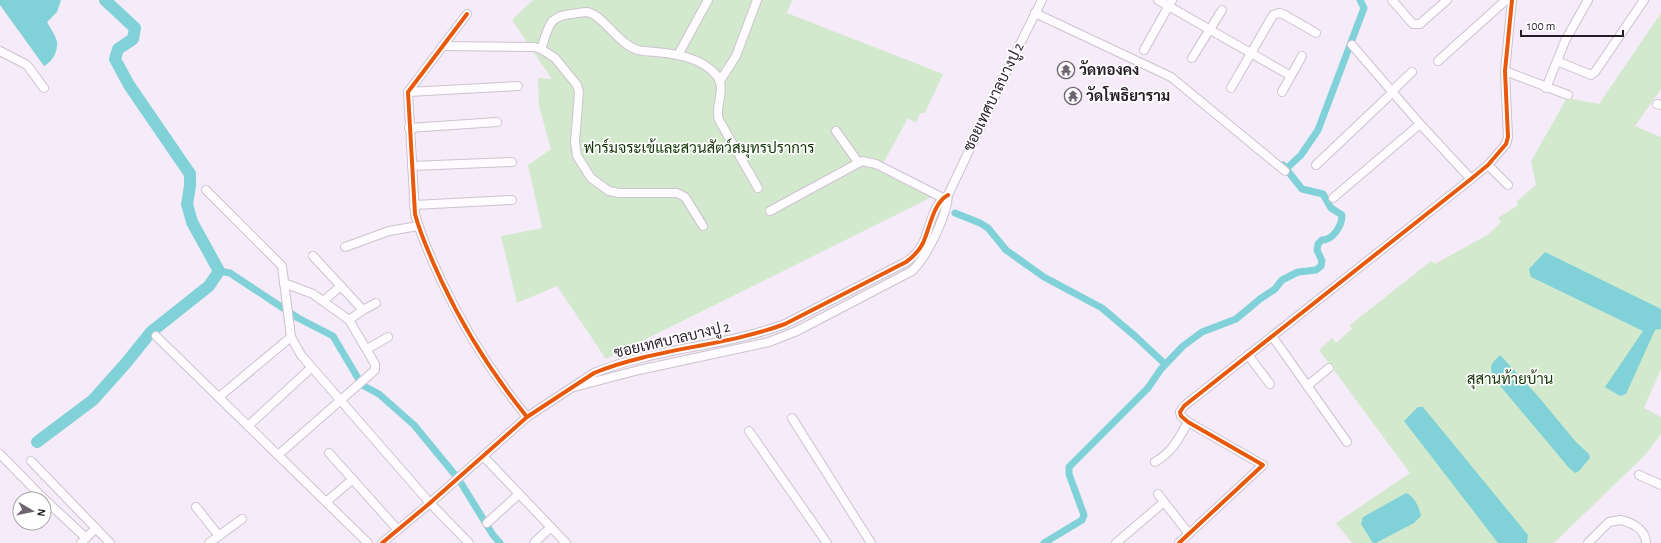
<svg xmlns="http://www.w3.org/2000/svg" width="1661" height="543" font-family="'Alegreya Sans',Sarabun,sans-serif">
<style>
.green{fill:#d3e9cd}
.water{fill:#80d2d8}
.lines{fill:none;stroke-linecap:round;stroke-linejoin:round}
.canal{stroke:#80d2d8;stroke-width:7}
.river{stroke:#80d2d8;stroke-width:12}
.minor-casing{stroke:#ccc3ce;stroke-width:10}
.minor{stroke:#fefcfe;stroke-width:8}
.cycleway-casing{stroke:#fff;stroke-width:6}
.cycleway{stroke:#e8590c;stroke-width:4}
.labels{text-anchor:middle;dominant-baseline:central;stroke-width:3.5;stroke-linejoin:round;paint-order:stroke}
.poi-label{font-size:15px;font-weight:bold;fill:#261d27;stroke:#fff;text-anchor:start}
.street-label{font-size:15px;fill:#261d27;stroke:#fff}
.park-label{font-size:15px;fill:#143608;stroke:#fff}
</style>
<rect width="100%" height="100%" fill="#f6ebf8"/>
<g class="green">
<polygon points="533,0 792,0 787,13 943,74 925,113 920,113 916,123 908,118 880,169 934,196 606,359 557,286 517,303 501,236 542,228 528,165 551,149 539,106 538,78 552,79 512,20"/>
<polygon points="1661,13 1661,89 1635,126 1661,137 1661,369 1644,408 1661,417 1661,434 1645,455 1554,543 1352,543 1336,523 1410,473 1319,350 1332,338 1336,343 1352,329 1350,325 1431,261 1435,264 1489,234 1501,222 1498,218 1518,205 1517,201 1536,185 1531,161 1567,98 1599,104"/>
</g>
<g class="water">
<path d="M0,0H61L57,12L47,22C50,28 56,36 57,42C58,52 52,62 44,66L0,5Z"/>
<polygon points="1545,252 1661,309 1661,329 1655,330 1626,394 1620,396 1605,387 1643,331 1531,277 1529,269"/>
<path d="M1500,355L1537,395L1576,442L1589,454L1590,458L1579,471L1575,473L1569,468L1496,381C1488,367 1490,365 1500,355Z"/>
<polygon points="1418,407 1423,407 1528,535 1527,543 1498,543 1404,421"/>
<path d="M1406,493C1415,497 1419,507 1421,516L1414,523L1376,543H1373L1361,524L1363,517Z"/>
</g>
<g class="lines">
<g class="canal">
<polyline points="1287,168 1301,155 1318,130 1364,8 1360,0"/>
<polyline points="955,213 980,223 988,228 1006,250 1044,277 1102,308 1135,336 1165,364"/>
<polyline points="219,271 230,273 298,318 333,336 362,385 379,394 414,425 456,476"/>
<polyline points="461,483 493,535 500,543"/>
<path d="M1044,543L1082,520L1084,515L1069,474V467L1148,388L1161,369L1183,346L1202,332L1236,319L1260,299L1275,289L1282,280L1298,272L1316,270L1321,266L1322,261L1317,250L1318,244L1322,240C1333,240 1342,226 1342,215L1331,208L1323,194L1302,189L1283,165"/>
</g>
<polyline class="river" points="37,442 93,400 126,363 151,332 209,286 219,271 192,222 187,204 190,186 190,174 129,85 115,59 118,49 133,39 135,28 105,0"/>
<defs>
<g id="minor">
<polyline points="1158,0 1291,76"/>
<polyline points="1392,0 1413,24 1420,24 1447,0"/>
<polyline points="1035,13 1171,77 1285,171"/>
<path d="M467,14L408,92L415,214C421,237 431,258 441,280C464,329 493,375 527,417"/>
<polyline points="1352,45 1420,124 1471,179"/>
<polyline points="442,46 534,47 541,49 555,58 577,85 579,92 575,142 577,156 591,178 609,191 619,193 677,193 685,197 703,226"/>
<path d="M541,49C549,28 547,16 572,14C577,13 583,12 587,12C603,15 618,43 635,49C642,52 649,51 656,52C677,54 703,58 717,76C727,90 714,106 719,120L758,188"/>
<polyline points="1144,50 1172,0"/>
<polyline points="0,51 27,65 44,88"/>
<polyline points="678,55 708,0"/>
<polyline points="1192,58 1222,10"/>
<polyline points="1438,61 1506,0"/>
<polyline points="1557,61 1591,75 1595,72 1644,0"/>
<polyline points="1505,71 1568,95"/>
<polyline points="720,81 736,56 757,0"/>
<polyline points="1231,88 1273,15 1279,13 1283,14 1316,33"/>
<polyline points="1546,88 1565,41 1588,0"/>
<polyline points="1392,91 1412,72"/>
<polyline points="408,92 518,86"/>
<polyline points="1282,92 1302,56"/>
<polyline points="1657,104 1661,105"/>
<polyline points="409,128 497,122"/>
<polyline points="836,131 858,162"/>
<polyline points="1316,165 1393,92"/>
<polyline points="1488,165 1508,185"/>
<polyline points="412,166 512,162"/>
<polyline points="206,190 282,266 291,337 301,355 430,503 469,543"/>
<polyline points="1333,198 1420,124"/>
<polyline points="414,205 512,200"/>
<polyline points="770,211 862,161 876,164 943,198"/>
<polyline points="345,247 389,231 418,226"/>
<polyline points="284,283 313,294 349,320 363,310 313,256"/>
<polyline points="323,301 341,286"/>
<polyline points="363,310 376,303"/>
<polyline points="156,336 368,543"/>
<polyline points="1272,336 1347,442"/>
<polyline points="367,349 388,337"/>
<polyline points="1248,355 1270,384"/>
<polyline points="1307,386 1329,368"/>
<path d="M574,387L639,370L769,342L797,331L912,271C927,257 947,215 948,195L1011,62L1042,0"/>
<polyline points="219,397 291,337"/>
<polyline points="792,418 871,543"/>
<polyline points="248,426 311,368"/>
<polyline points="749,431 827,543"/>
<polyline points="329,453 398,530"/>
<polyline points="0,454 41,496 86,538"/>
<polyline points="278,455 375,370 375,364 349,320"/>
<polyline points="483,456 566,543"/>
<polyline points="31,461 110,543"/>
<path d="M1155,462C1173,451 1178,440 1188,422"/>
<polyline points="1639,475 1661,485"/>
<polyline points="1158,494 1189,534"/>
<polyline points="326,502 353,479"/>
<polyline points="196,507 219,536"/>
<polyline points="487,523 519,494"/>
<polyline points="81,543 96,528"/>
<polyline points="209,543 242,519"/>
<path d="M382,543L430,503L527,417L594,373C655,348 723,347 785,324L906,262C913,257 919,251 923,243C930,228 933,203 948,195"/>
<polyline points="534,543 551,527"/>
<polyline points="1116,543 1164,502"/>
<polyline points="1179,543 1263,465 1188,422 1181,416 1180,412 1184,406 1471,179 1488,165 1506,144 1508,137 1505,71 1512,0"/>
<path d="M1588,543L1609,522L1620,520C1632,522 1646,530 1646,543"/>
</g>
</defs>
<use href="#minor" class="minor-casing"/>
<use href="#minor" class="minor"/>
<defs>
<g id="cycleway">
<path d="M467,14L408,92L415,214C421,237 431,258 441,280C464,329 493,375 527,417"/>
<path d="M382,543L430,503L527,417L594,373C655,348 723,347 785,324L906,262C913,257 919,251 923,243C930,228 933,203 948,195"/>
<polyline points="1179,543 1263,465 1188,422 1181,416 1180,412 1184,406 1471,179 1488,165 1506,144 1508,137 1505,71 1512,0"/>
</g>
</defs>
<use href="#cycleway" class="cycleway-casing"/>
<use href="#cycleway" class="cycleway"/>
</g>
<defs>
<symbol id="temple-ring" viewBox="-11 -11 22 22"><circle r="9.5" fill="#fff" stroke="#6f6570" stroke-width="1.5"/><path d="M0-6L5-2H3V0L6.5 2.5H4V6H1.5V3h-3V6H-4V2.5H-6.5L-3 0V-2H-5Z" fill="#6f6570"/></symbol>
</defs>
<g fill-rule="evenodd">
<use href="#temple-ring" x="1056" y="60" width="20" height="20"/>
<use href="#temple-ring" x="1063" y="86" width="20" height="20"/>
</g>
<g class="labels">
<g class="poi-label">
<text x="1079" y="70">วัดทองคง</text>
<text x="1086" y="96">วัดโพธิยาราม</text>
</g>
<g class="street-label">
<text transform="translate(994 97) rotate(-64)">ซอยเทศบาลบางปู 2</text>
<text transform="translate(672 340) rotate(-13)">ซอยเทศบาลบางปู 2</text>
</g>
<g class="park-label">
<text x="699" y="148">ฟาร์มจระเข้และสวนสัตว์สมุทรปราการ</text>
<text x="1510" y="379">สุสานท้ายบ้าน</text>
</g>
</g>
<g transform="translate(32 511) rotate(99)"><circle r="19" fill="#ffffff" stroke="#a8a5a9"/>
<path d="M0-3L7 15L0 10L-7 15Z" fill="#6f6570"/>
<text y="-6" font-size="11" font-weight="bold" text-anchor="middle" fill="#261d27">N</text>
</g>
<path d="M1521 30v6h102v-6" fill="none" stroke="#261d27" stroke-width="2"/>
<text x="1527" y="30" font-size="12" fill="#261d27" stroke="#ffffff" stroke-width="3" paint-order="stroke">100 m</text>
</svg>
